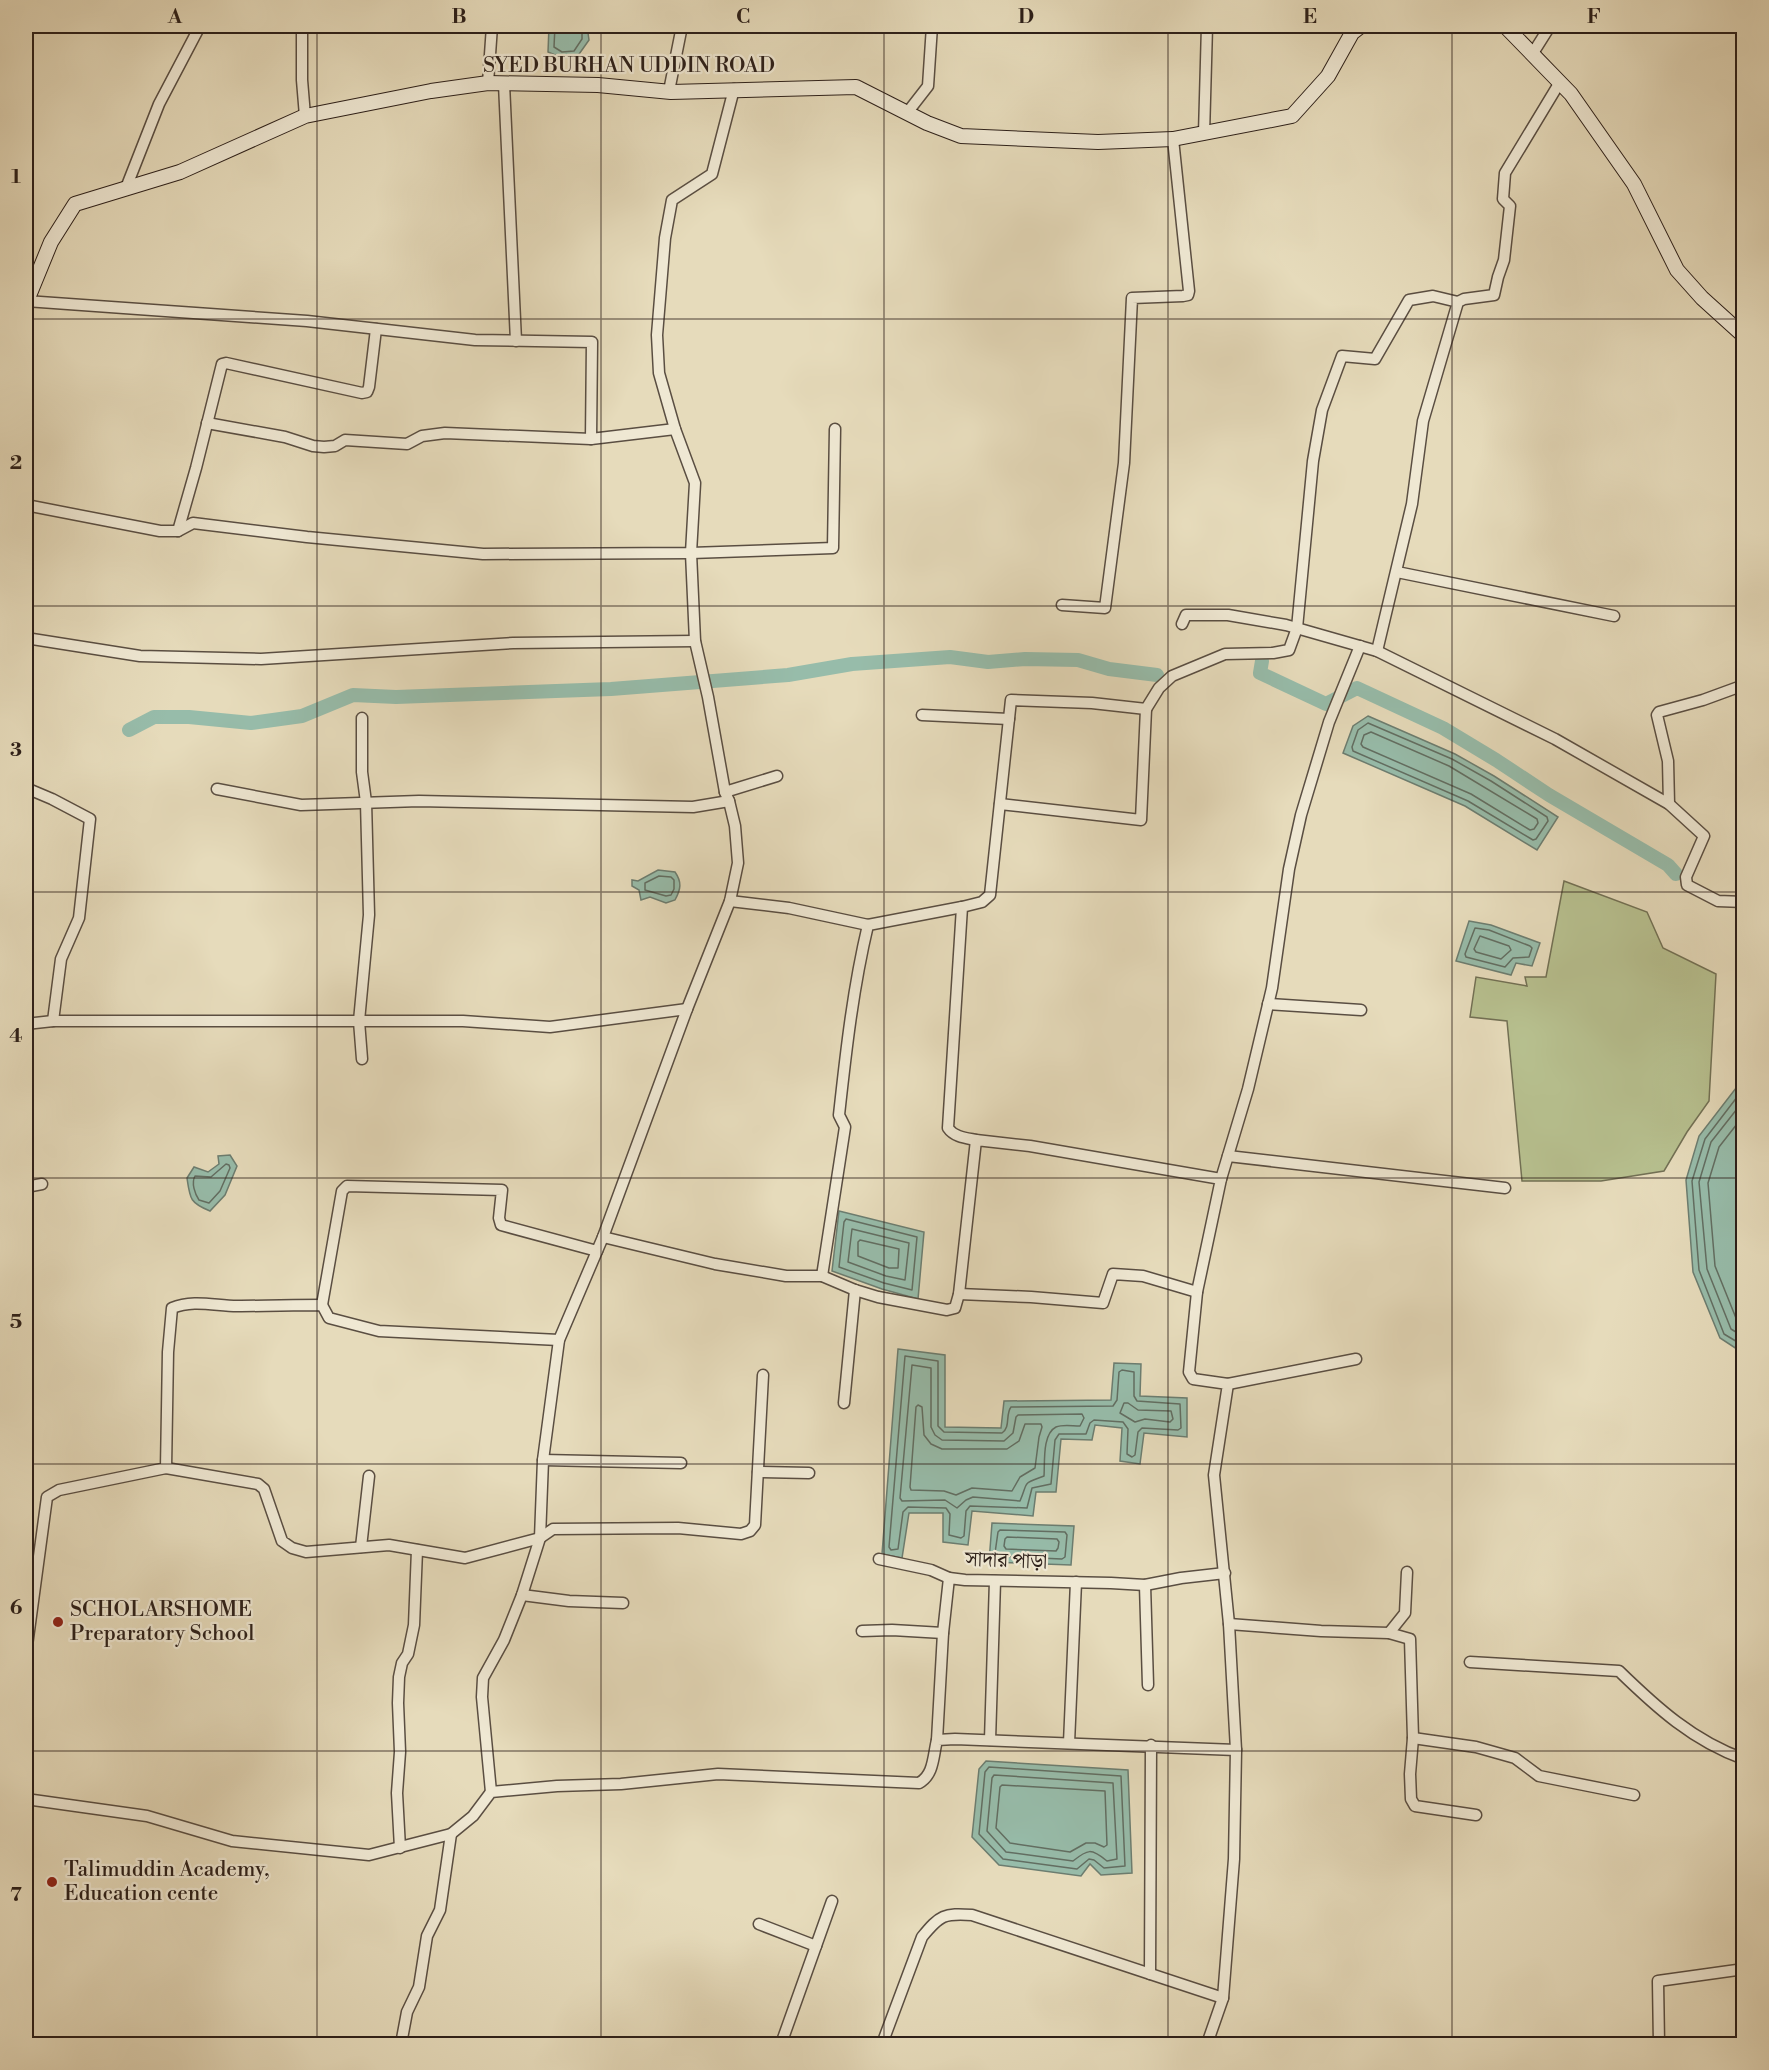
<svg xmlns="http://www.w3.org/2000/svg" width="1769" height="2070" font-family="'Libre Bodoni','Noto Serif Bengali',serif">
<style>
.green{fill:#b7c08f;stroke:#727054;stroke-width:1.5}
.water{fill:#97bcaa;stroke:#6c7d70;stroke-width:1.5}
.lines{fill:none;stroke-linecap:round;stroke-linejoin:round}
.shore{stroke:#626e62;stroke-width:1.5}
.canal{stroke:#97bcaa;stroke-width:14}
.street-casing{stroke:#5a4e42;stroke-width:13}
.secondary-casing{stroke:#2c1f19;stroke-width:16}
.street{stroke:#efe8d3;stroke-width:10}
.secondary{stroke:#efe8d3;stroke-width:14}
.grid{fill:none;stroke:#2c1f19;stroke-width:1.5;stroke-opacity:0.55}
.poi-dot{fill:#8f2418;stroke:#efe8d3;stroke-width:2}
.labels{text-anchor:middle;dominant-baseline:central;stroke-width:4.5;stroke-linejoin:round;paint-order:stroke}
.street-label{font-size:21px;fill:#2c1f19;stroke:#efe8d3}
.poi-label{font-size:21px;fill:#2c1f19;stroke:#efe8d3;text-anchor:start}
.neatline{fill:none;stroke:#2c1f19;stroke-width:2}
.grid-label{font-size:20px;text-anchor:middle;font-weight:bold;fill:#2c1f19}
</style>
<rect width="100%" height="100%" fill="#e6dbbb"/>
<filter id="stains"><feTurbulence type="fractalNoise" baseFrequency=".00333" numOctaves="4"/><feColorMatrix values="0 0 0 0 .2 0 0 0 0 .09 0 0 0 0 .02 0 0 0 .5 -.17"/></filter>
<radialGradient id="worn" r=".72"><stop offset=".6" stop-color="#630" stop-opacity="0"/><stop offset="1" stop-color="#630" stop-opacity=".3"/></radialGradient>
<polygon class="green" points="1564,881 1647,912 1663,948 1716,974 1709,1101 1687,1132 1664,1171 1601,1181 1522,1181 1507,1021 1470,1017 1476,977 1527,986 1525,977 1546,977"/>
<g class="water">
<polygon points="549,26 587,26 589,40 577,57 562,58 548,52"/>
<polygon points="1368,716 1455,754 1494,776 1558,817 1537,850 1465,806 1343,753 1353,726"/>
<path d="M658,870L675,872C682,882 681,889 675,900L666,903L650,897L641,900L639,890L632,886V880L638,881Z"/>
<polygon points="1469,921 1491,925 1540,943 1532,966 1516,963 1511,975 1456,961"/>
<polygon points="1743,1079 1743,1353 1720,1338 1693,1272 1686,1180 1699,1136"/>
<path d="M230,1155L237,1166L225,1195L210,1211C190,1203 190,1199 187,1178L194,1167L208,1172L219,1164L218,1156Z"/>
<polygon points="839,1211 924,1232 918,1299 882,1289 832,1271"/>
<polygon points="898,1349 945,1355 945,1427 1001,1428 1004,1401 1111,1400 1114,1363 1141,1364 1140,1396 1187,1398 1187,1437 1144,1433 1140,1464 1120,1461 1122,1428 1095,1425 1092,1440 1061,1439 1056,1492 1036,1492 1033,1516 972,1511 968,1545 943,1542 943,1513 909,1513 902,1558 882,1554"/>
<polygon points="992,1523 1074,1526 1071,1565 989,1562"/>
<polygon points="986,1761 1128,1770 1132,1873 1101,1875 1090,1864 1081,1876 999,1865 972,1837 979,1769"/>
</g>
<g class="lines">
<g class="shore">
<polyline points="555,26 554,47 562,52 574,51 582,39 582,26"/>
<polygon points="1368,723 1452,759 1491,781 1547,817 1548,821 1536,839 1533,840 1468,801 1353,751 1352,747 1358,730"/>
<polygon points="1371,732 1449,766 1537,819 1538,823 1534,829 1530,830 1471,794 1363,747 1361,744 1364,735"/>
<polygon points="659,876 671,877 674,880 674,889 671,895 666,896 645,890 645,883"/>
<polygon points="1475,928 1489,930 1530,946 1532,948 1529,957 1513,958 1505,967 1466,957 1465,954"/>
<polygon points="1480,936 1509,946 1511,950 1501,959 1476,952 1474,949"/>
<polyline points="1744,1088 1705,1139 1692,1181 1699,1270 1724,1334 1744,1346"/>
<polyline points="1744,1100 1711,1142 1699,1182 1707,1269 1731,1329 1744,1337"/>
<polyline points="1744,1115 1719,1147 1708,1183 1715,1266 1738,1323 1744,1327"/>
<path d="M226,1164L229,1165L230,1168L220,1191L209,1203L199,1200C195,1194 191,1183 195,1176L211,1177Z"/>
<polygon points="846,1219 917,1237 912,1290 884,1283 839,1267 844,1222"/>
<polygon points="852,1229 909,1243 905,1280 886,1276 848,1262"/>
<polygon points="860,1240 899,1249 898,1268 889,1268 858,1256 858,1242"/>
<path d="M905,1356L938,1361V1426L944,1432L1002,1433C1011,1427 1005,1415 1011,1407L1113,1406L1117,1400L1119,1372L1122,1370L1134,1372V1396L1137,1401L1180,1404L1181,1428L1178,1430L1142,1428L1138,1432L1135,1455L1132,1457L1127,1454L1128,1429L1123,1422L1094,1420L1090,1423L1086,1434H1059L1055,1440L1051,1484L1032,1488L1027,1508L970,1506L966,1511L964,1536L961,1538L949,1535L950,1514L946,1508L908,1507L903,1512L898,1549L891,1550L889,1547Z"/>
<path d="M912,1365L931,1368V1427L935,1435L942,1440L1004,1441L1013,1433L1016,1417L1018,1415L1082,1414L1084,1418L1080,1426C1072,1426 1063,1424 1056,1427C1042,1434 1045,1463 1044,1476C1021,1485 1029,1480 1020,1501L973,1497L966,1500L957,1508L945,1500L902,1501L900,1498Z"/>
<polygon points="1124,1403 1128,1403 1138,1410 1171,1411 1173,1419 1170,1422 1145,1419 1135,1422 1120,1413"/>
<polygon points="918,1405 922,1407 924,1435 931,1444 942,1449 1007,1449 1019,1441 1025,1424 1041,1424 1042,1427 1039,1437 1035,1468 1020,1477 1012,1491 972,1488 956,1495 944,1491 911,1490 910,1487 916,1407"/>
<polygon points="1000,1530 1065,1532 1067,1535 1065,1557 1062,1559 997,1556 995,1553 998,1532"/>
<polygon points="1007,1537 1057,1539 1059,1542 1058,1548 1056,1551 1006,1549 1004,1546 1005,1539"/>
<polygon points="989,1767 1121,1776 1125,1866 1104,1868 1094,1860 1089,1859 1077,1869 1003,1859 979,1834 985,1772"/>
<path d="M994,1775L1113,1783L1117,1859L1107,1861C1091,1848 1088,1849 1073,1861L1006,1852L987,1831L992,1778Z"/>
<polygon points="1002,1785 1105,1791 1107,1845 1104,1847 1095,1843 1086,1843 1070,1852 1010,1843 996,1828 1000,1787"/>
</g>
<g class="canal">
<polyline points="1262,661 1260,673 1326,704 1357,688 1443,728 1496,760 1549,795 1668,865 1676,874"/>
<polyline points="129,730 154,717 189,717 251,723 302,716 353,695 396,697 611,689 788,675 852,664 950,657 988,662 1025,659 1078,660 1109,669 1157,675"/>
</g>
<defs>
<g id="street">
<polyline points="302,26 302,80 305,116"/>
<polyline points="1533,53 1550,26"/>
<polyline points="488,83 492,26"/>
<polyline points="504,84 516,341"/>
<polyline points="669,91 682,26"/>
<polyline points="907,113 928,86 932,26"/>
<polyline points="1204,134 1207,26"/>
<polyline points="126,188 159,104 200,26"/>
<polyline points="26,301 307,321 475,340 592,342 591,439 675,429"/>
<polyline points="207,423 285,437 313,446 324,447 335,446 345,440 407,444 422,436 445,433 591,439"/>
<polyline points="26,505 160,531 178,531 193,523 307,537 483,554 691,553 833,548 835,429"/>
<polyline points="178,531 196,468 222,364 226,363 362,393 367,392 369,387 376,329"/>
<polyline points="1397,572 1614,616"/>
<polyline points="1062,605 1105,608 1124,463 1132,298 1183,296 1188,295 1189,291 1173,139"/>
<polyline points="1182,624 1186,615 1228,615 1286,625 1377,651 1555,739 1669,804 1704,836 1686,877 1687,885 1718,901 1744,902"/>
<polyline points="26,638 140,656 261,659 513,643 695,641"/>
<polyline points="1377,651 1412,504 1423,421 1458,302 1464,299 1494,295 1498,277 1504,260 1510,206 1503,199 1505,173 1560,82"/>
<polyline points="922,715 1009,719"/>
<polyline points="362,718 362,772 366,802 369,915 359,1021 362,1059"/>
<polyline points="26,788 52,799 90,819 79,918 61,959 53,1021"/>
<polyline points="217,789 301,805 419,801 693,807 729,801"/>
<polyline points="725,792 777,776"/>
<polyline points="1000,804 1141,820 1146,709"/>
<polyline points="1669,804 1668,761 1657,715 1659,712 1703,700 1744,685"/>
<polyline points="730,901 789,908 868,925"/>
<polyline points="1268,1004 1361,1010"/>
<polyline points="26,1024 53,1021 463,1021 550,1027 687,1009"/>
<path d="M976,1140C966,1138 954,1137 948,1128L962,907L982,902L990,895L1011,700L1092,703L1146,709L1159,688L1172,676L1225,654L1273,653L1289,650L1297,628L1313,461L1322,410L1342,356L1375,359L1409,300L1433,296L1458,302"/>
<polyline points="1228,1156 1505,1188"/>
<polyline points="1221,1179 1248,1089 1272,988 1289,869 1301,815 1329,722 1360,646"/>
<polyline points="26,1187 42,1184"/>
<polyline points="603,1237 715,1264 786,1276 822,1276 855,1290 878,1297 947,1310 955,1308 959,1294 976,1140 1030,1146 1221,1179 1197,1292 1189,1372 1193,1379 1228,1384 1214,1475 1229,1624 1236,1750 1234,1859 1223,1998 1207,2044"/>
<path d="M822,1276L845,1127L839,1115C846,1051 853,988 868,925L962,907"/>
<polyline points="959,1294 1031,1297 1103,1303 1113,1274 1143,1276 1197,1292"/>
<polyline points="322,1305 342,1191 347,1186 502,1190 499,1218 501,1225 597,1251"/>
<polyline points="1228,1384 1356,1359"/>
<polyline points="844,1403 855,1290"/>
<polyline points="543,1460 681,1463"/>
<polyline points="166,1468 258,1484 264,1489 282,1541 292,1548 306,1552 389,1545 465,1558 540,1538 553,1529 678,1528 741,1534 750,1531 755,1525 763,1375"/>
<polyline points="758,1472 809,1473"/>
<polyline points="361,1547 369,1476"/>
<polyline points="879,1559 931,1570 949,1578"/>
<polyline points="1145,1585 1148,1685"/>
<polyline points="522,1595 569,1601 623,1603"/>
<polyline points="1229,1624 1321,1631 1389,1633 1410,1639 1413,1738 1410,1774 1411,1799 1415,1806 1476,1815"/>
<polyline points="862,1631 892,1630 943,1633"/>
<polyline points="1389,1633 1405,1613 1407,1572"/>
<path d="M26,1653L47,1497L59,1490L166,1468L168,1352L172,1308C193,1299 216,1306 237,1306C266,1306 294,1305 322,1305L329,1318L379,1331L559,1340"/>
<path d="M1470,1662L1619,1671C1656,1707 1693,1741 1744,1759"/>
<polyline points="1413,1738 1476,1747 1515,1758 1539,1776 1634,1795"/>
<polyline points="937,1740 943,1633 949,1578 965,1580 1111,1583 1145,1585 1181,1578 1225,1573"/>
<polyline points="990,1740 995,1581"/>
<polyline points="1069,1743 1076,1582"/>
<polyline points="491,1792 482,1697 483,1678 504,1640 522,1595 540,1538 543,1460 559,1340 603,1237 687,1009 730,901 738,863 735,826 729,801 725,792 708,697 695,641 691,553 695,483 675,429 659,373 657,335 665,238 672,200 712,174 734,89"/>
<path d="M26,1799L147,1816L232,1841L369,1855L451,1834L473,1816L491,1792L557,1786L621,1784L718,1774L919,1783C934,1775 933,1756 937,1740L955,1739L1236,1750"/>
<polyline points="400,1848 397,1793 400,1752 398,1703 399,1677 402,1663 408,1654 414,1625 417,1550"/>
<polyline points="759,1924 816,1946"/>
<polyline points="1150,1974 1151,1745"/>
<polyline points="401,2044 407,2012 419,1987 427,1936 440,1910 451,1834"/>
<polyline points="781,2044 832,1901"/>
<path d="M882,2044L922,1937C940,1915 944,1913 972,1915L1223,1998"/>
<polyline points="1659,2044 1658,1981 1744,1969"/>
</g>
<g id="secondary">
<polyline points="1505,26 1571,94 1634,184 1677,270 1702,298 1744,336"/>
<polyline points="26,303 51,242 75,204 180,172 305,116 431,91 488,83 598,85 671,92 856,87 927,123 961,136 1098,142 1173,139 1292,116 1328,76 1352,33 1361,26"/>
</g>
</defs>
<use href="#street" class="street-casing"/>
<use href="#secondary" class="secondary-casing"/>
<use href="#street" class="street"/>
<use href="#secondary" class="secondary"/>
</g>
<path class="grid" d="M317,26V2044M601,26V2044M884,26V2044M1168,26V2044M1452,26V2044M26,319H1744M26,606H1744M26,892H1744M26,1178H1744M26,1464H1744M26,1751H1744"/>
<g class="poi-dot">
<circle cx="58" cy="1622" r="6"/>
<circle cx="52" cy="1882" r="6"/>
</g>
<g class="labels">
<g class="street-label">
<text x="629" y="66">SYED BURHAN UDDIN ROAD</text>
<text transform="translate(1006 1561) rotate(2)">সাদার পাড়া</text>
</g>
<g class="poi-label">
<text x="70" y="1610">SCHOLARSHOME<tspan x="70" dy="24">Preparatory School</tspan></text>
<text x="64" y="1870">Talimuddin Academy,<tspan x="64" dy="24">Education cente</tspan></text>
</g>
</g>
<rect width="1769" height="2070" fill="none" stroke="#e6dbbb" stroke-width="66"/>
<rect x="33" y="33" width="1703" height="2004" class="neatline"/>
<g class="grid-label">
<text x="175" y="23">A</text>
<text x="459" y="23">B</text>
<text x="743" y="23">C</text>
<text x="1026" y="23">D</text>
<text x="1310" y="23">E</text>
<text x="1594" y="23">F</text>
<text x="16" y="183">1</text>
<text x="16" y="469">2</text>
<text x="16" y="756">3</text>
<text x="16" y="1042">4</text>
<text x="16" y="1328">5</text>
<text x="16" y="1614">6</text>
<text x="16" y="1901">7</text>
</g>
<rect width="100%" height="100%" filter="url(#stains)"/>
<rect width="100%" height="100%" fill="url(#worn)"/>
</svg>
